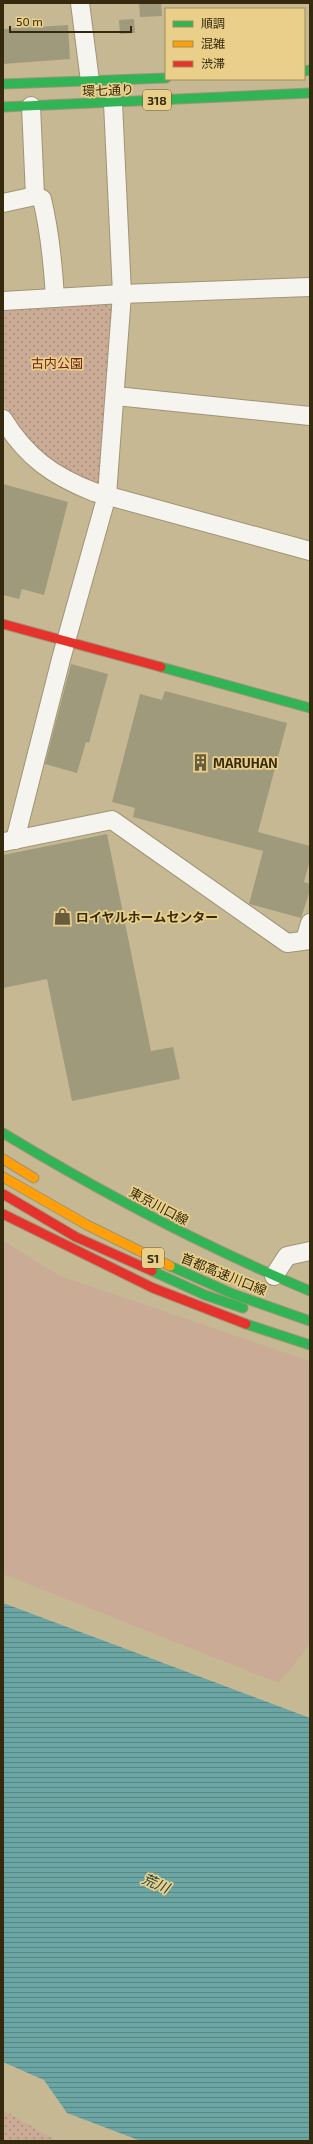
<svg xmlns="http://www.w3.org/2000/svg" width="313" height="2144" font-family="'Exo 2','Noto Sans JP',sans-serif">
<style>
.green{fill:#caab96}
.park{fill:url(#park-dots)}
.water{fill:url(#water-rules)}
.building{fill:#a09a7d}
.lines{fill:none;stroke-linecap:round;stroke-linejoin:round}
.street-casing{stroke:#9f9476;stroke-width:20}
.fast-casing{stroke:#9f9476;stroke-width:11}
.slow-casing{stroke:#9f9476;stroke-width:11}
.jam-casing{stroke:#9f9476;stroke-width:11}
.street{stroke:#f6f4ef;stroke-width:18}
.fast{stroke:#30b455;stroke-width:9}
.slow{stroke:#ff9f0a;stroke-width:9}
.jam{stroke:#e5322d;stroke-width:9}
.labels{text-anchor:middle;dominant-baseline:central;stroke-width:3.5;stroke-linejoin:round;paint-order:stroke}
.shield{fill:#e9cf89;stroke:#6b5c32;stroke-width:1}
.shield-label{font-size:12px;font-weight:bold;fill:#352a0d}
.street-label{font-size:13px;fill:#352a0d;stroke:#e9cf89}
.park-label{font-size:13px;fill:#742219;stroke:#e9cf89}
.poi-label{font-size:13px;font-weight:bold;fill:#352a0d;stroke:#e9cf89;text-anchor:start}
.water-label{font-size:14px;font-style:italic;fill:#153e45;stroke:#e9cf89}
</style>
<defs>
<pattern id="park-dots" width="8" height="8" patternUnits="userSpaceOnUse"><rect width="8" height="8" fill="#caab96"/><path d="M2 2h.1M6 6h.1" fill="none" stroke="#a58b79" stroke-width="1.8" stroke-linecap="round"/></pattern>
<pattern id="water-rules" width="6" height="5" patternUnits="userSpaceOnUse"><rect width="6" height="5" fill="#6ba5a4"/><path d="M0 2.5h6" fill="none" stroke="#598784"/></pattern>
</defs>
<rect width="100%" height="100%" fill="#c6b893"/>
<polygon class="green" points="3,1241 60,1276 310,1361 310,1644 279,1683 3,1574"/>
<g class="park">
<polygon points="107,305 114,310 104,481 96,485 59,468 29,441 10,415 3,400 3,309"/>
<polygon points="3,2110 57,2141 3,2141"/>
</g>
<polygon class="water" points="3,1603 310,1718 310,2141 141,2141 67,2113 44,2080 3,2062"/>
<g class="building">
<polygon points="139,3 161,3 162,16 140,17"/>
<polygon points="134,19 135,33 120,34 119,20"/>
<polygon points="68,25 70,59 3,64 3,29"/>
<polygon points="3,484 68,502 44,595 22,589 19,599 3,595"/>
<polygon points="71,664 108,674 89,743 86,742 77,773 45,764"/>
<polygon points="165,691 287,723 258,832 310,846 310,860 304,882 310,884 310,890 301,918 249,904 263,851 133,817 135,808 112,802 140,694 162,700"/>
<polygon points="107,834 151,1051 173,1047 180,1079 72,1101 47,979 3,988 3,855"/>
</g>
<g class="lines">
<defs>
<g id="street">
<polyline points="80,3 90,81"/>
<path d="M35,196L42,199C50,232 53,264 55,298"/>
<polyline points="3,203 35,196 31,106"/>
<polyline points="3,301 122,294 310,287"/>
<polyline points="116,396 310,416"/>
<path d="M3,419C26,457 53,476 94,492L310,551"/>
<polyline points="15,840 61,659 107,495 122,294 113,103"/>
<polyline points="4,842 112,820 287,943 310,940"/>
<polyline points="305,940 310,923"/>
<polyline points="274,1276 287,1256 310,1251"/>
</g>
<g id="fast">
<polyline points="304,71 310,70"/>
<polyline points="3,84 166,78"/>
<polyline points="3,107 310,93"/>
<polyline points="161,667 310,708"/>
<path d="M3,1133C102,1193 203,1246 310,1291"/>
<polyline points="170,1266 233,1294 310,1321"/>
<polyline points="152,1271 205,1295 243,1308"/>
<polyline points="246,1324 310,1345"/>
</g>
<g id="slow">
<polyline points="3,1159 34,1178"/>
<polyline points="3,1177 87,1225 170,1266"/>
</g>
<g id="jam">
<polyline points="3,624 161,667"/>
<polyline points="3,1194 76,1237 152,1271"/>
<polyline points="3,1214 153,1288 246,1324"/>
</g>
</defs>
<use href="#street" class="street-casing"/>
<use href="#fast" class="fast-casing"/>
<use href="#slow" class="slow-casing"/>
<use href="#jam" class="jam-casing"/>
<use href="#street" class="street"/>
<use href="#fast" class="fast"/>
<use href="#slow" class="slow"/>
<use href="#jam" class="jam"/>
</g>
<defs>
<symbol id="building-bare" viewBox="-9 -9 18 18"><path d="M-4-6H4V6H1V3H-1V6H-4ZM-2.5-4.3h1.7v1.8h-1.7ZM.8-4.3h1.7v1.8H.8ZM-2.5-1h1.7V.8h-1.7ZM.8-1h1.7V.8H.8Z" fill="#685c3c" stroke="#e9cf89" stroke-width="2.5" paint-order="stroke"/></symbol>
<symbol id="shop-bare" viewBox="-9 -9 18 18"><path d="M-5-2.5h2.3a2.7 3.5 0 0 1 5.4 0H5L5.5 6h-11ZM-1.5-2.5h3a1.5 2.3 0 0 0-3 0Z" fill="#685c3c" stroke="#e9cf89" stroke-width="2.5" paint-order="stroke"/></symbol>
</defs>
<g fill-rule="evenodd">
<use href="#building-bare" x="188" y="750" width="25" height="25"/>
<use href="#shop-bare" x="50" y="904" width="25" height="25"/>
</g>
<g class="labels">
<g class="shield">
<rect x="143" y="90" width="28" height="20" rx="3"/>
<rect x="142" y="1248" width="22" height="20" rx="3"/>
</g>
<g class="shield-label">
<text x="157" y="100">318</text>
<text x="153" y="1258">S1</text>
</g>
<g class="street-label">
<text transform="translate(108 90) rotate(-2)">環七通り</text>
<text transform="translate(159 1206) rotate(28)">東京川口線</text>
<text transform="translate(224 1274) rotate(22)">首都高速川口線</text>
</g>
<g class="park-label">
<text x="57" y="363">古内公園</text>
</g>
<g class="poi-label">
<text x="213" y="763">MARUHAN</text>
<text x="76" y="917">ロイヤルホームセンター</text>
</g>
<g class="water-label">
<text transform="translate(156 1883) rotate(23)">荒川</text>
</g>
</g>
<rect width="313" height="2144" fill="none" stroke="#352a0d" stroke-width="8"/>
<rect x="165" y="8" width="140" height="72" fill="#e9cf89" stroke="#a18d57"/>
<rect x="173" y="21" width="20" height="6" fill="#30b455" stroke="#a18d57"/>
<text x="201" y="28" font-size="12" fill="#352a0d">順調</text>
<rect x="173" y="41" width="20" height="6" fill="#ff9f0a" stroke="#a18d57"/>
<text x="201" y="48" font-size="12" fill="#352a0d">混雑</text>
<rect x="173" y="61" width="20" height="6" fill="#e5322d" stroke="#a18d57"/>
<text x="201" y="68" font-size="12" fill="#352a0d">渋滞</text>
<path d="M10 26v6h121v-6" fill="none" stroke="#352a0d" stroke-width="2"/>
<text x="16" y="26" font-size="12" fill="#352a0d" stroke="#e9cf89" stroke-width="3" paint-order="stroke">50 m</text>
</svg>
